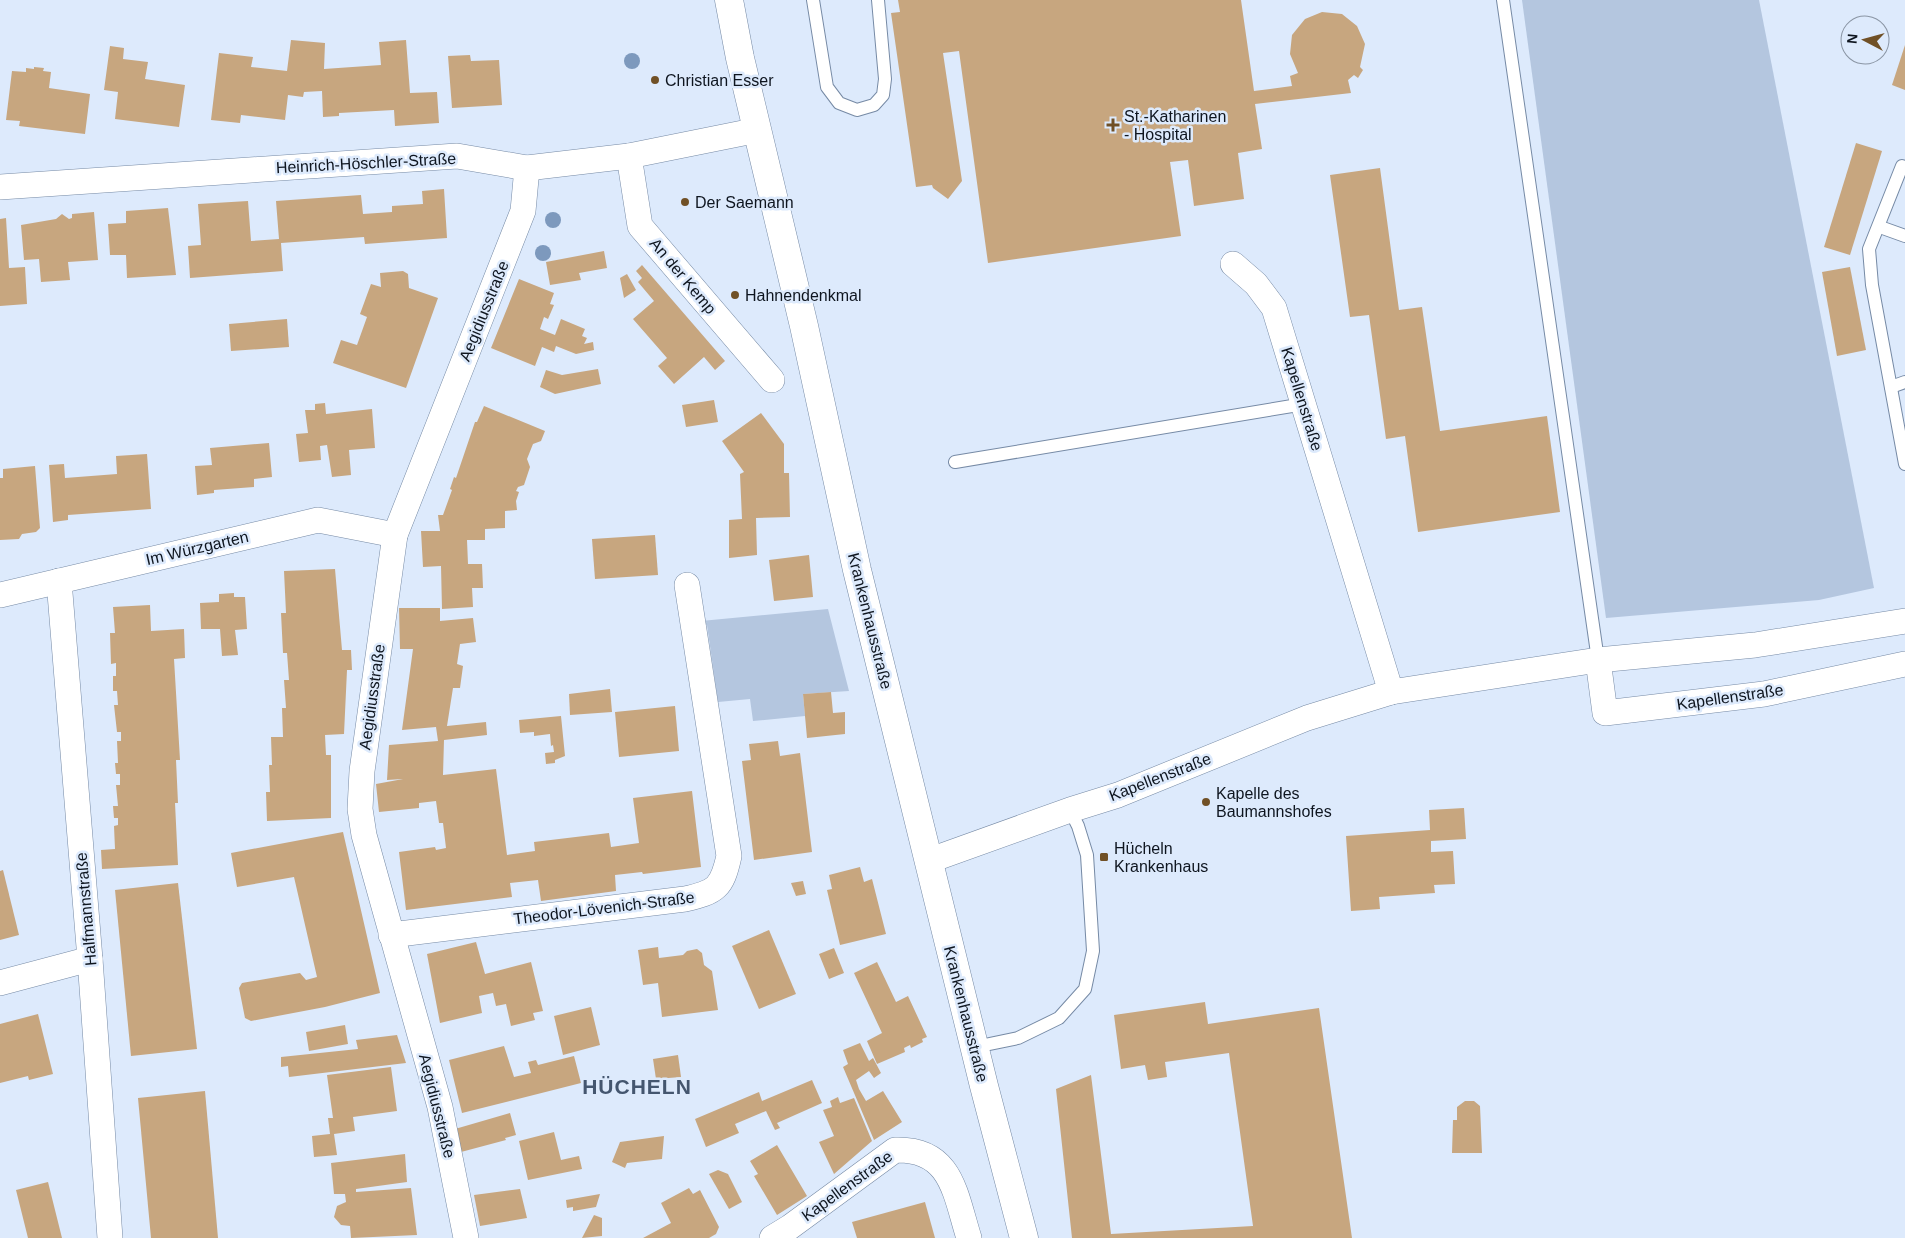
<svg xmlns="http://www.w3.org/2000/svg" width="1905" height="1238" font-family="Arial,sans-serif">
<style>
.green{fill:#b4c6df}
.building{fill:#c7a67f}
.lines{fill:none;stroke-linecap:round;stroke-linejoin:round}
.service-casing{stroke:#768aa5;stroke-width:14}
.minor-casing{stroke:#768aa5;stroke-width:26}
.tertiary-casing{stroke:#768aa5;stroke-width:29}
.service{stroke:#fff;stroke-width:12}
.minor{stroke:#fff;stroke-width:25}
.tertiary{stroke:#fff;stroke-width:28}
.tree{fill:#7d99bd}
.poi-dot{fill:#705026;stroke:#ddeafc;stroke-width:2}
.labels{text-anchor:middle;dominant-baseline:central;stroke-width:5;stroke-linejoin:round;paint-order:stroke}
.poi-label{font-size:16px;fill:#0e151f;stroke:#ddeafc;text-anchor:start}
.street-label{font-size:16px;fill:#0e151f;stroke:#ddeafc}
.district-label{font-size:21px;font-weight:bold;letter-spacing:1px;fill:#44566f;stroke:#ddeafc}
</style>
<rect width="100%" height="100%" fill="#ddeafc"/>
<g class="green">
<polygon points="1522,0 1759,0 1874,588 1819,600 1606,618"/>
<polygon points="828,609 849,691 803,694 805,716 753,721 750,699 718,702 707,625 701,621"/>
</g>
<g class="building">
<polygon points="898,0 1241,0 1254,91 1292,86 1290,76 1298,73 1290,54 1292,35 1305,19 1322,12 1342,14 1357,26 1365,44 1360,67 1363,70 1358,78 1354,75 1348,80 1351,93 1255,104 1262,149 1238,153 1244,199 1194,206 1188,160 1170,162 1181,236 988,263 959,51 943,53 962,181 948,199 933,188 932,185 916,187 891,13 900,12"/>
<polygon points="291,40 325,43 324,69 381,65 379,42 406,40 410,93 437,92 439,123 395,126 394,110 339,113 339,116 323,117 322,91 304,92 303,97 288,95 285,120 241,115 240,123 211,120 219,53 253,57 251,67 287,71"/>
<polygon points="1905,45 1905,90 1892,85"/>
<polygon points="110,46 124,48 123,59 148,62 145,79 185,85 179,127 115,119 118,92 104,90"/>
<polygon points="470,55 471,61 499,60 502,105 452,108 448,56"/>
<polygon points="34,67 44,68 43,71 51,72 49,88 90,94 85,134 19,126 20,121 6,120 12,71 26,72 26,68 34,69"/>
<polygon points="1856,143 1882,151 1850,255 1824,247"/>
<polygon points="1380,168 1399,310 1422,307 1440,431 1547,416 1560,512 1418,532 1405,436 1386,439 1369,315 1350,317 1330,175"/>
<polygon points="444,189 447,238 365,244 364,237 281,243 283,271 190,278 188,246 201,245 198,204 248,201 251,241 279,239 276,201 361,195 363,214 392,212 392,206 423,204 422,191"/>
<polygon points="168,208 176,275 127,278 126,255 110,255 108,224 126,223 126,211"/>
<polygon points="94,212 98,260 68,262 70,280 41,282 39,259 24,260 21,225 56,219 62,214 69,219 72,218 72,214"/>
<polygon points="6,218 9,268 25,267 27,304 0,306 0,219"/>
<polygon points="604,251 607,268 579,273 581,280 550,285 546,262"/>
<polygon points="642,265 725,361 715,370 704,357 674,384 658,366 667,358 633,319 654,301 638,282 642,278 636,271"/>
<polygon points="1850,267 1866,350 1837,356 1822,272"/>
<polygon points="403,271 408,274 409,288 438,298 406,388 333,363 341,340 357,345 367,317 360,314 371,284 381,287 380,273"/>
<polygon points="627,274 636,290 624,298 620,278"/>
<polygon points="519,279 554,293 550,304 554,305 548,319 544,317 540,329 555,335 561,319 585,329 582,336 587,338 584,344 593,342 594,350 576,354 556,346 554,352 542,347 535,366 491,348"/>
<polygon points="287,319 289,347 231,351 229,324"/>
<polygon points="598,369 601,384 555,394 540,387 546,370 562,375"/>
<polygon points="714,400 718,422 686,427 682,405"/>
<polygon points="325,403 326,414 372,409 375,448 349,450 351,475 332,477 327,445 320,446 321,460 299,462 296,434 308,433 305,410 315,410 315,404"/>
<polygon points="484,406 545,431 541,441 533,444 527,459 530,467 524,485 518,487 516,491 519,492 516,501 517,510 505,511 505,528 485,529 485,540 467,540 468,564 482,564 483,588 472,588 473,607 442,609 441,566 423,567 421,531 440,531 438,515 443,515 452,490 450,489 454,477 456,478 475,422 477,422"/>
<polygon points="761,413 784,444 784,473 789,473 790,517 756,518 757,555 729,558 729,520 742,519 740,474 744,472 722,441"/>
<polygon points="269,443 272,477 254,479 254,487 214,490 214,493 197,495 195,466 212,465 210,448"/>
<polygon points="147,454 151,509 68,515 68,520 53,522 49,465 64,464 65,478 117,474 116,456"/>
<polygon points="35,466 40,528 36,532 22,534 19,539 0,540 0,478 3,478 3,469"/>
<polygon points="655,535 658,575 595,579 592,539"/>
<polygon points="809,555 813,597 774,601 769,560"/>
<polygon points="335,569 342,650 351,650 352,670 347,670 344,734 325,735 326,755 331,755 331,818 267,821 266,792 270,792 269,765 272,765 271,737 283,737 282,708 286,708 284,680 289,680 287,653 283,653 281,613 286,613 284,571"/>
<polygon points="234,593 234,597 245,597 247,629 235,630 238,655 222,656 220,629 201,629 200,603 219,602 219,594"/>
<polygon points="150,605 151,631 184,629 185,658 174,659 180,760 176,760 178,803 175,803 178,865 102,869 101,850 115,849 114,826 118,825 118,818 114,818 113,806 118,806 116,785 120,785 120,774 116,774 115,763 118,763 117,741 121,741 121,732 117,732 114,705 118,705 117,691 113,691 113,676 116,676 116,663 111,664 110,633 115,633 113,607"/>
<polygon points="399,608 440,608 440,621 473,618 476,642 460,644 457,664 463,666 460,688 453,688 447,726 486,722 487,735 444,740 443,775 496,769 507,855 535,851 534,842 609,833 611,847 639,843 633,798 692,791 701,867 643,874 642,872 615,875 616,891 541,901 538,880 510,883 512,897 406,910 399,852 435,847 436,850 446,848 443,823 439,823 436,801 419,803 419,808 379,812 376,784 403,779 387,780 389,745 438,741 436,727 402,730 413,649 400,649"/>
<polygon points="610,689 612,712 570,715 569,694"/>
<polygon points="831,692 833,713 845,712 845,734 807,738 803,694"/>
<polygon points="675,706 679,751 619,757 615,712"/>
<polygon points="561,716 565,756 555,760 555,763 546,764 545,753 554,752 553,745 551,746 550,734 534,736 534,732 520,733 519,720"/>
<polygon points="778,741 780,756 800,753 812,852 754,860 742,761 751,760 749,744"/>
<polygon points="1464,808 1466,839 1431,841 1431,852 1453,851 1455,884 1434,885 1435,893 1379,897 1380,909 1351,911 1346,836 1430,830 1429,810"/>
<polygon points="343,832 380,993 325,1007 251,1021 245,1018 239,988 242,983 300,973 306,980 317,977 294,877 237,887 231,853"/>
<polygon points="860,867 864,882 872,879 886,934 840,945 827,890 832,889 829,875"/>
<polygon points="3,870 19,935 0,940 0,871"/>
<polygon points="803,881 806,894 796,896 791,883"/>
<polygon points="178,883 197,1049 131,1056 115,890"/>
<polygon points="769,930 796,994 759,1009 732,946"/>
<polygon points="476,942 485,974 531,962 543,1011 533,1013 535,1020 511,1026 506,1004 496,1006 493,993 479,996 482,1013 440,1023 427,954"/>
<polygon points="658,947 659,958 683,955 687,951 697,949 702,953 704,965 712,971 718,1010 662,1017 658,983 643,985 638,950"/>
<polygon points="834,948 844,973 829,979 819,954"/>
<polygon points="877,962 896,1002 908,996 927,1037 922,1039 923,1042 911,1048 910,1045 904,1048 905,1052 877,1064 867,1041 882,1033 854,973"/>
<polygon points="1205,1002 1208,1024 1319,1008 1352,1238 1072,1238 1056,1089 1091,1075 1111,1234 1253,1226 1229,1053 1165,1062 1167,1077 1148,1080 1145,1065 1121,1069 1114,1015"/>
<polygon points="591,1007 600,1045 563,1055 554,1016"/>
<polygon points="38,1014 53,1074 29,1080 28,1076 0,1083 0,1024"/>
<polygon points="345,1025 348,1044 309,1051 306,1032"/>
<polygon points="397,1035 406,1063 289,1077 288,1066 281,1067 281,1057 358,1049 356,1040"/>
<polygon points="860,1043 869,1061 873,1058 881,1073 874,1078 869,1071 856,1080 859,1089 866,1101 883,1091 902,1122 874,1140 843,1067 848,1064 843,1050"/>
<polygon points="504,1046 514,1077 531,1073 528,1062 536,1060 538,1065 574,1056 581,1083 462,1113 449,1060"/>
<polygon points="678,1055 681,1077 656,1079 653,1059"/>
<polygon points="391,1067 397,1111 353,1117 355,1131 334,1134 337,1155 314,1157 312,1136 330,1134 328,1118 333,1118 327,1075"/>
<polygon points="812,1080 822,1103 777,1123 780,1128 775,1130 766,1111 735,1124 739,1133 706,1147 695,1119 759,1092 762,1101"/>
<polygon points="205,1091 218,1238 151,1238 138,1098"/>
<polygon points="838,1097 840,1103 854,1098 872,1141 834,1174 819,1142 834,1136 823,1110 832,1107 830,1101"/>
<polygon points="1465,1101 1474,1101 1480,1106 1482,1153 1452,1153 1453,1120 1457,1120 1457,1107"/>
<polygon points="510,1113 516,1135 505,1138 506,1140 461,1152 455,1129"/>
<polygon points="554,1132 561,1160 579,1156 582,1169 528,1180 519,1141"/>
<polygon points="664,1136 662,1159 627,1163 625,1168 612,1162 620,1142"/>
<polygon points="777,1145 807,1196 777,1215 754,1176 758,1174 750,1161"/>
<polygon points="405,1154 407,1182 356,1189 356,1192 411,1188 417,1235 351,1238 350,1226 341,1225 334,1217 337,1206 346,1202 345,1194 334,1194 331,1163"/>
<polygon points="718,1170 728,1174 742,1202 729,1209 709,1174"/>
<polygon points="48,1182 62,1238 28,1238 16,1190"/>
<polygon points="689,1188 693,1194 700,1190 719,1227 716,1234 709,1238 643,1238 671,1223 661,1203"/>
<polygon points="520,1189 527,1218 480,1226 474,1195"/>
<polygon points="600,1194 596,1207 573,1211 573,1207 567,1208 566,1200"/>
<polygon points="925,1202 935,1238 857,1238 852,1222"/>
<polygon points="594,1215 602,1218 602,1236 582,1238"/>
</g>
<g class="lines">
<defs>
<g id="service">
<polyline points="813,0 827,87 839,103 857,110 874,105 883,95 885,79 878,0"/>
<polyline points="1503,0 1598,660"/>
<polyline points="1902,166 1869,249 1872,285 1905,464"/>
<polyline points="1880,227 1905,236"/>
<polyline points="1891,387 1905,382"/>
<polyline points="955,462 1304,404"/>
<polyline points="975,1047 1018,1038 1059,1018 1085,989 1093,951 1087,855 1078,826 1070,810"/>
</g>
<g id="minor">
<polyline points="629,156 640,226 772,380"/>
<polyline points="0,187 457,156 527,168 629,156 758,130"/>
<polyline points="1233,264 1256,284 1274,308 1391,692"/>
<polyline points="59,581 90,959 110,1238"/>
<polyline points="0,595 318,520 395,535"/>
<polyline points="1598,660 1605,713 1764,694 1905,664"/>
<polyline points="928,861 1070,810 1118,795 1307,718 1391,692 1598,660 1755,645 1905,621"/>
<path d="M391,935L685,899C716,892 722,888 729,856L687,585"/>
<polyline points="0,983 90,959"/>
<polyline points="466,1238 440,1107 364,835 360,809 362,771 395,535 523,211 527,168"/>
<path d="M772,1238L790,1227L895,1150C952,1148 955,1194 969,1238"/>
</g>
<polyline id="tertiary" points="729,0 740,58 804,326 857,570 984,1086 1024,1238"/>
</defs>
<use href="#service" class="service-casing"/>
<use href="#minor" class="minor-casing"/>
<use href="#tertiary" class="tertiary-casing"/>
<use href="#service" class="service"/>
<use href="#minor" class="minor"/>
<use href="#tertiary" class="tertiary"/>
</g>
<g class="tree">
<circle cx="632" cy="61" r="8"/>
<circle cx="553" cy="220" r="8"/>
<circle cx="543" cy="253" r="8"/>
</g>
<g class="poi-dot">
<circle cx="655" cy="80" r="5"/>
<path d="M1110.5 117.5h5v5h5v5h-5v5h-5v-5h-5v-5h5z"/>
<circle cx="685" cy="202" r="5"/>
<circle cx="735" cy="295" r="5"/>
<circle cx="1206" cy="802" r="5"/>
<rect x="1099" y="852" width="10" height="10" rx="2.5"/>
</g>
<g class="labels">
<g class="poi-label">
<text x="665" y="80">Christian Esser</text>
<text x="1124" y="116">St.-Katharinen<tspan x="1124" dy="18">- Hospital</tspan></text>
<text x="695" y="202">Der Saemann</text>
<text x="745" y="295">Hahnendenkmal</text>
<text x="1216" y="793">Kapelle des<tspan x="1216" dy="18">Baumannshofes</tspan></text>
<text x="1114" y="848">Hücheln<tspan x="1114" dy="18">Krankenhaus</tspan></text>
</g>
<g class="street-label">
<text transform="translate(366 163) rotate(-3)">Heinrich-Höschler-Straße</text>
<text transform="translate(683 276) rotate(50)">An der Kemp</text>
<text transform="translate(484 311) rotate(-68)">Aegidiusstraße</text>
<text transform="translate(1302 399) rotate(73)">Kapellenstraße</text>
<text transform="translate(197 548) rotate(-13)">Im Würzgarten</text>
<text transform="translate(870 621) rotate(76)">Krankenhausstraße</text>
<text transform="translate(372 697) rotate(-82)">Aegidiusstraße</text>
<text transform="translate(1730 697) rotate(-8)">Kapellenstraße</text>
<text transform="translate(1160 777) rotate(-21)">Kapellenstraße</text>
<text transform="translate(604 908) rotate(-7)">Theodor-Lövenich-Straße</text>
<text transform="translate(86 909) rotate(-95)">Halfmannstraße</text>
<text transform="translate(966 1014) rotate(76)">Krankenhausstraße</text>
<text transform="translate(437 1106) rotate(76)">Aegidiusstraße</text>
<text transform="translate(847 1186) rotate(-36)">Kapellenstraße</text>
</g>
<g class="district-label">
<text x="637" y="1086">HÜCHELN</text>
</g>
</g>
<g transform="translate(1865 40) rotate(276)"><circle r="24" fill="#ddeafc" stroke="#8a95a4"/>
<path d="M0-4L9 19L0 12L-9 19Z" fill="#705026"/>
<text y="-8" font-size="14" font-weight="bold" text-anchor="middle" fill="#0e151f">N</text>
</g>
</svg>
